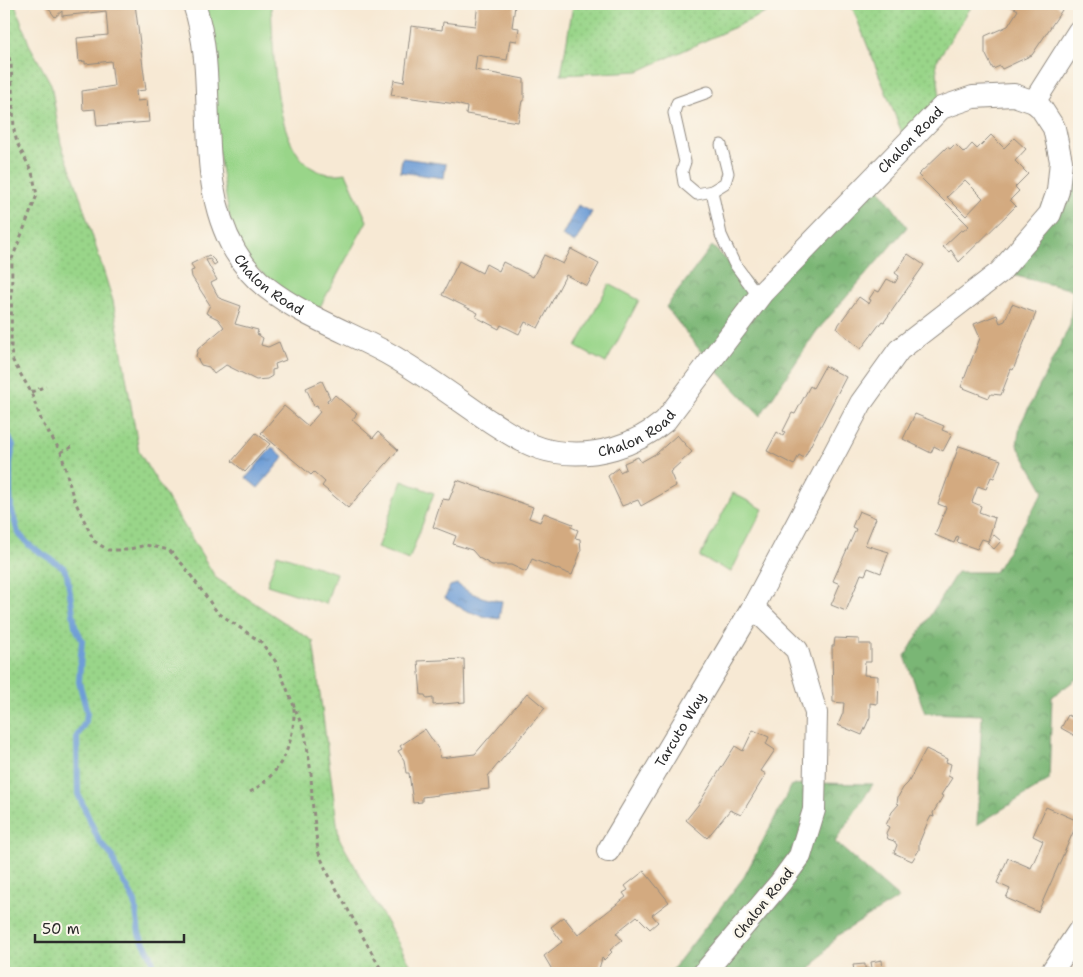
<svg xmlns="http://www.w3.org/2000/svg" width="1083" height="977" font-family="'Shantell Sans',sans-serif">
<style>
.grass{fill:url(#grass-dots);stroke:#62805a}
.forest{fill:url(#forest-crowns);stroke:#527050}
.garden{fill:#99d589;stroke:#62805a}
.water{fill:url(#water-ripples);stroke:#4c6480}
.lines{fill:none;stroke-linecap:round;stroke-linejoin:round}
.stream{stroke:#6e9dd6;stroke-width:6}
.building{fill:#d3aa80;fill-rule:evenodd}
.lane-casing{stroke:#918a80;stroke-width:13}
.street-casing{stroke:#918a80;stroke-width:24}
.path{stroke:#918a80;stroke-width:3;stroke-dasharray:4 4;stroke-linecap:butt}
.lane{stroke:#fff;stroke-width:11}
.street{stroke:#fff;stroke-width:22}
.labels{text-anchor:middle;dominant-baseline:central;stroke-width:5;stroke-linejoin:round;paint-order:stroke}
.street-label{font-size:14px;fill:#2b2b2b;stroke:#fbf7ec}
</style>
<defs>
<pattern id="grass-dots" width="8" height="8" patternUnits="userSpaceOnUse" patternTransform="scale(1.25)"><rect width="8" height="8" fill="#99d589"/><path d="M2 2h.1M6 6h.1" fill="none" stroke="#84b776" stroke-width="1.8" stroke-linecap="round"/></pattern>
<pattern id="forest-crowns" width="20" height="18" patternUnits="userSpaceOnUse" patternTransform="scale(1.25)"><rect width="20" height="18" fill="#7ab675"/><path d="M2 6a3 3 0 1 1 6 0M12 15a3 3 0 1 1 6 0" fill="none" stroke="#649460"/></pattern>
<pattern id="water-ripples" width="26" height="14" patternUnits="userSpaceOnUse" patternTransform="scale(1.25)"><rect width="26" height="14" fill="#6e9dd6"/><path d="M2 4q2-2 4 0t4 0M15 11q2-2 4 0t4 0" fill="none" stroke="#5b80ae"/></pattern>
</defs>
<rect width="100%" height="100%" fill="#fbf7ec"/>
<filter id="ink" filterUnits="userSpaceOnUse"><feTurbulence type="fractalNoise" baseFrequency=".02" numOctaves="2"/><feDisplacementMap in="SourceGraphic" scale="10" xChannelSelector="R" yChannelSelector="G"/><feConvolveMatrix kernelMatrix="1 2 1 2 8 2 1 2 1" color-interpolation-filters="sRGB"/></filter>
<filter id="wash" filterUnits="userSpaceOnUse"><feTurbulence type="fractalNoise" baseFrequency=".0096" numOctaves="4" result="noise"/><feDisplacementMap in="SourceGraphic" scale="20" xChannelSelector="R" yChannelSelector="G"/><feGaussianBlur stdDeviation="1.12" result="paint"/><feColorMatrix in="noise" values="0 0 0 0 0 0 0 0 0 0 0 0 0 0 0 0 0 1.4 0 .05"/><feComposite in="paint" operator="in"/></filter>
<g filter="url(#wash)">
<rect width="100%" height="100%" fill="#f7e9d4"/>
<g class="grass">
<polygon points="4,4 15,4 29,44 51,84 61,144 75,181 113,301 139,452 216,578 313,641 339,838 415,973 4,973"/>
<polygon points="570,4 785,4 639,71 561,75 573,5"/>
<polygon points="851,4 973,4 936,62 941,108 906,143"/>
</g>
<g class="forest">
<polygon points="1061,177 1079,178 1079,677 1052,697 1049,780 977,825 982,715 925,713 905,656 957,572 995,572 1044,491 1017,445 1020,425 1070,325 1073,290 1000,272"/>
<polygon points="872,179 907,227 816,332 760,416 709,362 666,307 712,246 762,293"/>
<polygon points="814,783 873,784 835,842 899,898 838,935 807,973 670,973 744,877 792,785"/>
</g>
<g class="garden">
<path d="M194,4H273L271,7C275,55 270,188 346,173L367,221L315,316L235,251Z"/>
<polygon points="609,284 639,300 606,363 576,347"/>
<polygon points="402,481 434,493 409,560 377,548"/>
<polygon points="733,493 763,509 731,572 700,557"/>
<polygon points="277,554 336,573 326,604 267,585"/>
</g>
<g class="water">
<polygon points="402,158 446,164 444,178 400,172"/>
<polygon points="578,205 592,212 575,243 562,236"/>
<polygon points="272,447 284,457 258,488 246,478"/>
<path d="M457,584C472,595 484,599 502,601L499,619C478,616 463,611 445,598L450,586Z"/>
</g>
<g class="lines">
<polyline class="stream" points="4,427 13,446 10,463 10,493 11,508 18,533 30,546 63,567 67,574 75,626 82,640 79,682 87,712 86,721 77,736 78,794 99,841 113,857 115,866 135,902 139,934 151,956 156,973"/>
</g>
<g id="blocks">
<g class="building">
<polygon points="45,4 135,4 146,90 136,91 137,101 147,100 149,122 97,126 95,109 83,110 82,91 114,86 111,61 85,64 85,61 79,62 77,38 108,35 106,11 62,16 62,11 55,17"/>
<polygon points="478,4 515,6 512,27 519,28 517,41 510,40 507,60 477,55 475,70 524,79 524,101 522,101 518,122 466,114 467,107 456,104 391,95 394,80 404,82 411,26 442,30 443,22 475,26"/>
<polygon points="1007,4 1056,4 1062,10 1032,55 1002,69 1000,66 993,69 985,53 985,36 1008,26 1018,10"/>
<path d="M991,135L1004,148L1014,138L1026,149L1015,161L1028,174L1015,187L1019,191L1010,200L1016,206L959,262L951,250L949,252L943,247L961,230L963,231L969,226L918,175L947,147L950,149L955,144L964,153L972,144L977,149ZM965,180L983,198L966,216L947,197Z"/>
<polygon points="571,249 599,264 587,286 566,275 538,328 525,322 519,334 501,325 499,329 476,317 478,313 442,295 459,261 482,273 486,264 499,271 503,262 533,277 544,255 563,264"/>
<polygon points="908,254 924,265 884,322 882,321 861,349 837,329 839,324 859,297 869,304 871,300 869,299 875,290 879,292 887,279 895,283 899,276 895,273"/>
<polygon points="209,255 217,263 214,265 210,259 206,260 217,280 211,283 219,298 241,306 235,324 258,330 257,334 263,338 261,345 268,347 279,342 286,360 275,364 276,369 272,370 272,376 267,379 256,380 226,365 214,374 209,367 201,365 196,356 198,349 224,327 218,319 206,313 210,305 192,277 191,271 194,270 191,264"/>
<polygon points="1012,304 1036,313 1013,370 1011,369 1001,395 991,394 989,398 961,387 980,338 974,324 997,315 1000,323 1005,321"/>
<polygon points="825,366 846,377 804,458 799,455 794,465 767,451 777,432 783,436 785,432 783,431 792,413 795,414 810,386 813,388"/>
<polygon points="322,381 330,398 327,400 328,403 335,395 357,414 352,420 373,438 378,432 398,450 348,508 322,486 325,482 314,472 311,475 261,433 284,406 308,426 320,412 317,405 314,406 306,388"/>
<polygon points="915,414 944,426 942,430 952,434 943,451 934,446 931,453 903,439"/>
<polygon points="256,433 270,444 245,472 232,461"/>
<polygon points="677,435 692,452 670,472 676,486 641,506 638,500 622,506 608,476 618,468 620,472 626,469 624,463 638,457 641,462 657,453"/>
<polygon points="959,446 1001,460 994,478 991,477 986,489 978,486 972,502 981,506 979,512 995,518 988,541 982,539 977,549 957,542 959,537 957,536 954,543 935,535 946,507 938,504"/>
<polygon points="457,480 533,507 529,518 540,522 544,513 573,524 571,527 578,530 575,538 580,539 581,551 572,575 532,559 526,572 511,565 492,565 479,558 472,550 453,544 456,536 433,527 442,499 449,500"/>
<polygon points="859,511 876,518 865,545 889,552 881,573 868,568 865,575 861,574 846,611 831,605 840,584 833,581 856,529 852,527"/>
<polygon points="994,535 1001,541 994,549 987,543"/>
<polygon points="835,638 859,639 859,644 871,644 871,662 865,662 864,675 878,676 877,704 870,703 870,717 862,735 838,725 843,713 844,703 833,702 832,646 834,646"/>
<polygon points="464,659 465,702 433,705 433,698 427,699 425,695 421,695 418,661"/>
<polygon points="527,693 545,708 488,776 489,789 422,797 422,802 413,803 409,773 406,773 404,760 398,751 402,749 400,746 425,729 439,750 440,758 475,754"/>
<polygon points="1068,715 1077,720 1079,716 1079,738 1061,728"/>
<polygon points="753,730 769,737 766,744 775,750 761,771 766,774 741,815 730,810 707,838 686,820 698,805 735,746 743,751"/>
<polygon points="926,749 947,759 946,762 951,764 948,776 952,778 941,795 943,796 933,813 934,817 931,816 927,824 919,843 919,850 912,861 894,853 897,845 894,841 888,839 886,833 889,827 886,825 892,812 899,804 897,803 898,797 903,788 908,783"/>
<polygon points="1046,807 1078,821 1038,912 1006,898 1010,889 997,883 1008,858 1031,868 1043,841 1033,836"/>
<polygon points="644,871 669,902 652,915 658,922 650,929 637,916 616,933 622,940 610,950 612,952 604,960 602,958 598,973 554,973 544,956 562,942 551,927 564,917 578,935 626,897 623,893 628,890 625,886"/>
<polygon points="882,960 883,973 837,973 839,971 854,970 853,965 865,964 865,969 872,968 871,962"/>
</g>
</g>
</g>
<g filter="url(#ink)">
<use href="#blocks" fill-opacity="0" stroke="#918a80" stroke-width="1"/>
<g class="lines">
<defs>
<g id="lane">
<polyline points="708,92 677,103 674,113 685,162 682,171 684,183 697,194 712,191 721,235 734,263 759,297"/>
<polyline points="712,191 725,183 728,173 721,145"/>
</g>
<g id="street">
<path id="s1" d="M194,4C221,84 191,175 235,251C244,266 254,278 267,288C303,316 348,332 387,353C421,372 453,396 485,418C507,432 529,448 556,452C595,458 635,446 665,421L762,293L941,108L973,97L1014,95L1034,102L1041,108L1054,128L1061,161L1058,191L1050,214L1000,272L899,350L861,403L753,607L797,650L816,713L814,810L800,856L780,883L704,973"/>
<polyline points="1034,102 1079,31"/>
<path id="s2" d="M608,851L753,607"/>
<polyline points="1051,973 1079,931"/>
</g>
</defs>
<use href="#lane" class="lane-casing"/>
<use href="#street" class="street-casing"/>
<g class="path">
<polyline points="4,42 11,64 14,130 17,143 32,172 37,195 12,259 11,351 13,361 31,392 42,422 61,452 73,497 94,541 108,550 126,550 146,545 169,550 184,566 217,612 261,642 276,662 305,733 311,773 312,800 318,851 326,870 383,973"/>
<polyline points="31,392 46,386"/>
<polyline points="61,452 74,446"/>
<path d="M250,792C281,775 295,742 294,708"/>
</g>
<use href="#lane" class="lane"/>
<use href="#street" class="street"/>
</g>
</g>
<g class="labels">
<g class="street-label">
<text stroke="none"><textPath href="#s1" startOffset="1126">Chalon Road</textPath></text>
<text stroke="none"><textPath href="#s1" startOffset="301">Chalon Road</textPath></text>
<text stroke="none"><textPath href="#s1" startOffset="721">Chalon Road</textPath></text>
<text stroke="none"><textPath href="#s2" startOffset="141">Tarcuto Way</textPath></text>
<text transform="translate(763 903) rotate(-51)">Chalon Road</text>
</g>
</g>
<rect width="1083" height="977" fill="none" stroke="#fbf7ec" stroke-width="20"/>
<path d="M35 934v8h149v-8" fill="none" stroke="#2b2b2b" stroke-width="2.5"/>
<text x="42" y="934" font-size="15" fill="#2b2b2b" stroke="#fbf7ec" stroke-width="4" paint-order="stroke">50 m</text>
</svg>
